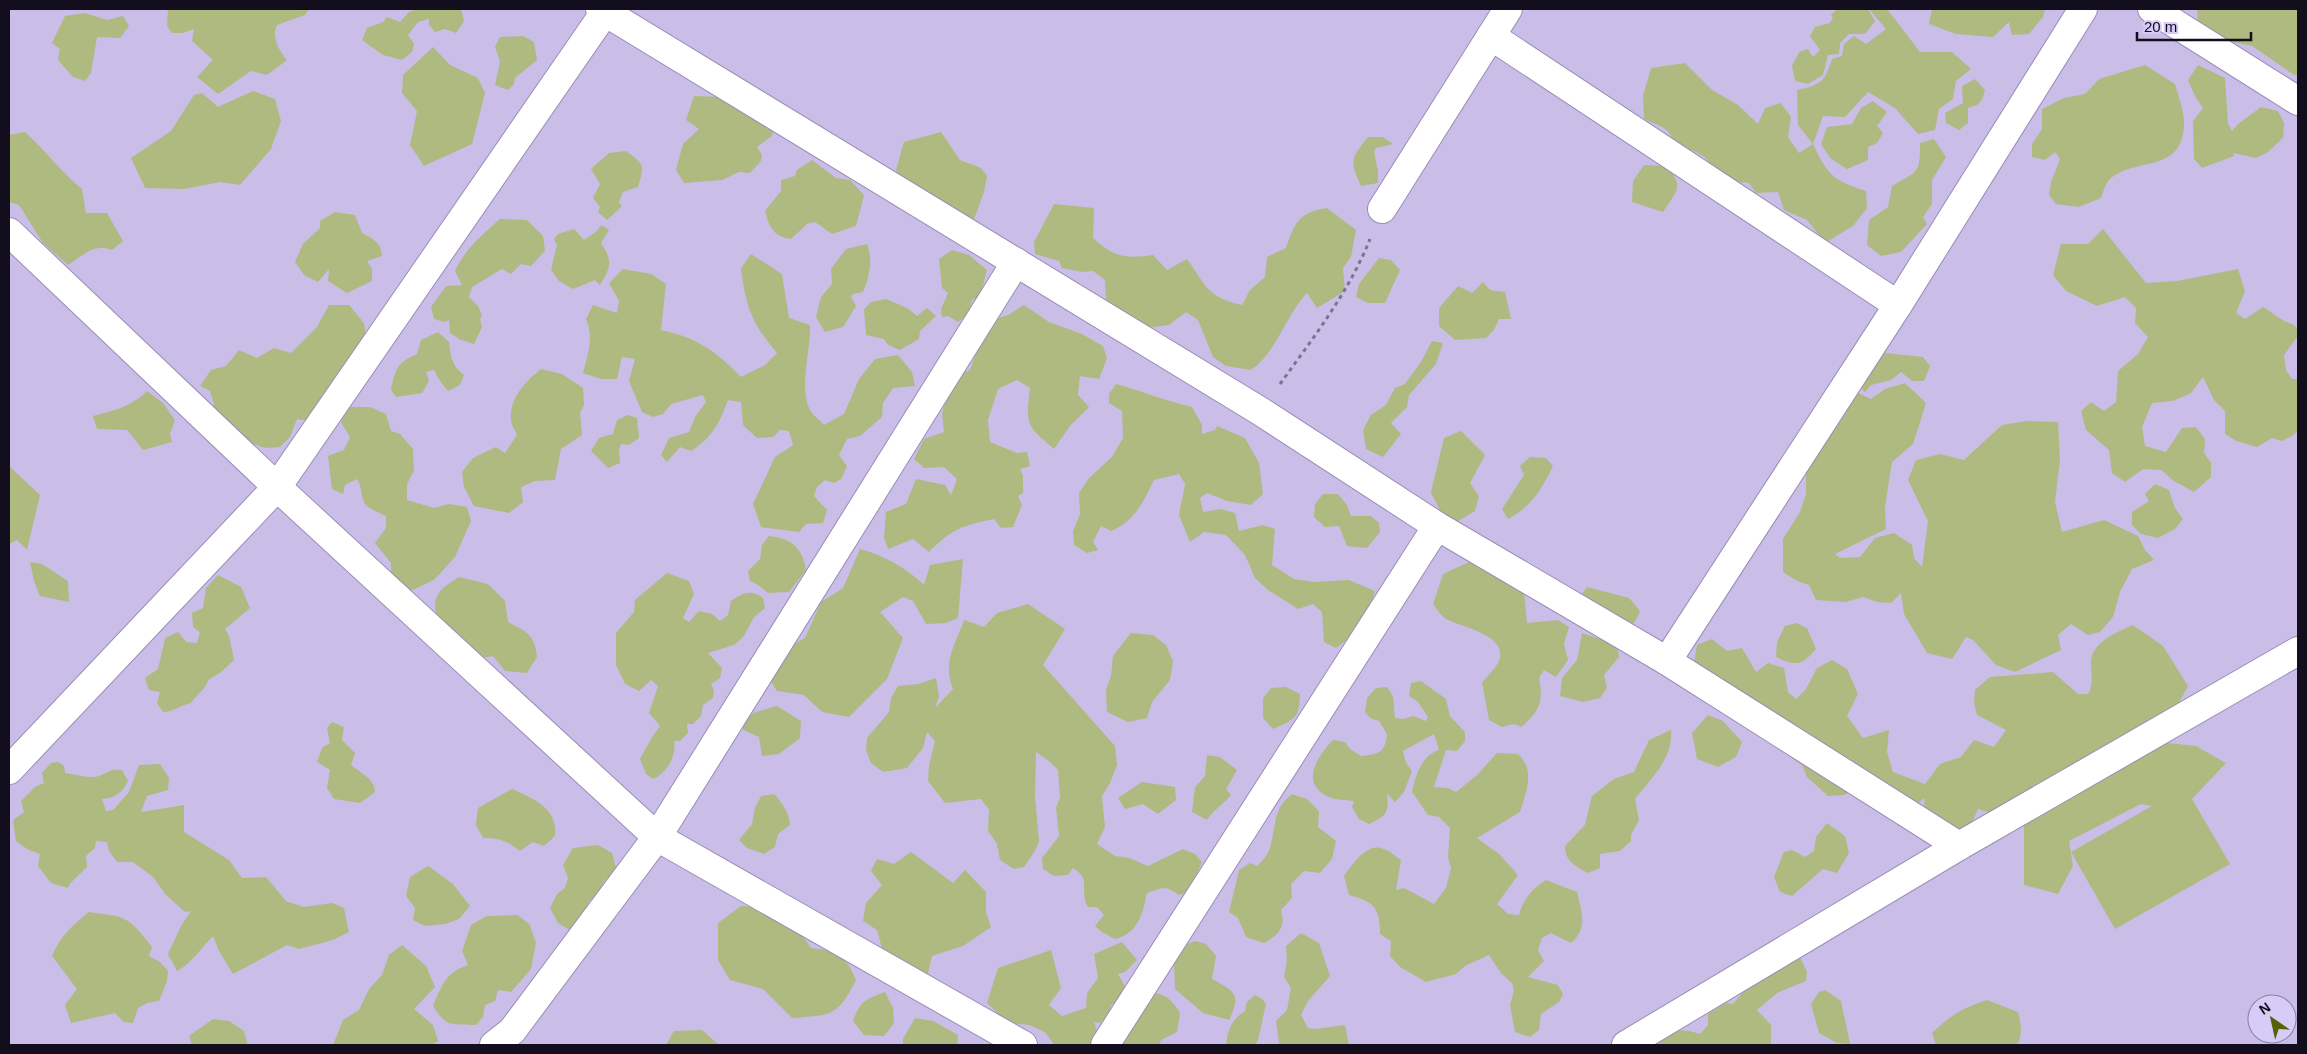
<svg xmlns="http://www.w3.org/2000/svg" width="2307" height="1054" font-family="Helvetica,sans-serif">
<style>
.green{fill:#aeba7f}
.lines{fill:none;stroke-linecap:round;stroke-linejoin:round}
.minor-casing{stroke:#998db7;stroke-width:30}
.path{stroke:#7c7392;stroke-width:3;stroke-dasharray:4 4;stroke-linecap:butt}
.minor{stroke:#fff;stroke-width:28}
</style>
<rect width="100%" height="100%" fill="#cabee9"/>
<g class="green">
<path d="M168,9H309L305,15L277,25C271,37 279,51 287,60L267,75L251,71L218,94L197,77L213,60L192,41L194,29L183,33H172L167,26Z"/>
<polygon points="417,9 461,9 464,21 456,33 445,29 435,32 429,25 429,19 418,22 408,35 414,44 412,52 402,60 383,55 362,40 367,28 383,22 387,17 400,22 409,12"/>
<polygon points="1837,9 1868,9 1875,21 1865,34 1849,34 1840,43 1839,54 1828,55 1823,75 1808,84 1795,81 1792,66 1799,52 1808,49 1813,57 1820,50 1810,36 1815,27 1830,23 1833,18 1831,15"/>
<path d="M1869,9H1887L1920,52H1952L1971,69L1956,81L1953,99L1939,109L1935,130L1918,134L1895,108L1868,92L1845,117L1823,116L1813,144C1827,174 1833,181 1866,191L1867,208L1853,226L1825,243L1807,220L1784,210L1778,192L1756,193L1749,183C1745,182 1738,183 1733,182C1707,173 1714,148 1676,149C1670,127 1664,128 1644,119L1643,96L1651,68L1685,63L1712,90L1738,105L1758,124L1765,108L1781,103L1791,117L1788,137L1799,153L1813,144L1798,125L1797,90C1821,85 1825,81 1832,59L1842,56L1844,44L1854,36L1866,44L1886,29Z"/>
<polygon points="1932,9 2045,9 2043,17 2029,34 2012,35 2009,22 1993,37 1956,34 1929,24"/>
<polygon points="2197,9 2298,9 2298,75 2294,75 2252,46 2222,40 2198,24"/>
<polygon points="85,13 107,20 123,16 129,26 120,38 97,37 91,73 85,81 73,77 58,60 60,49 52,43 65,16"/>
<polygon points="523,36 534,42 537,60 515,78 514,84 508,90 495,85 500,61 495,47 500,37"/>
<polygon points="433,47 450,65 478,78 485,93 472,144 424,166 410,145 417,111 402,93 403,75"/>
<path d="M2145,65L2175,84C2178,96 2185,113 2184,126C2181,175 2134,156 2109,180C2105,184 2103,193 2101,198L2079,207L2056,204L2049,195L2051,182L2060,159L2055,152L2045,160L2032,157V144L2042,129V109L2064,98L2085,94L2099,79Z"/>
<polygon points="2198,65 2225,78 2228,124 2232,131 2238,124 2261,107 2278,111 2284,123 2283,138 2268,152 2256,158 2233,153 2234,156 2202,168 2194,159 2193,121 2203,108 2195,96 2188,80"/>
<path d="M1975,79L1985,90C1982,102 1980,105 1968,108V123L1959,130L1946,123L1945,113L1963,103L1962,86Z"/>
<polygon points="253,91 275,99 281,121 271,149 240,185 220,182 184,189 145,188 131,158 171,131 194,95 202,93 218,107"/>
<polygon points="694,96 722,97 776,115 772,136 757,147 762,155 761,161 750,173 739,172 722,180 684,183 676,170 683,144 699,129 686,120"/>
<polygon points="1873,101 1887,112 1877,126 1883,133 1877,143 1868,147 1868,160 1847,169 1830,158 1821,144 1827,127 1852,124 1861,108"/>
<path d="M25,132C45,150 61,172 82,189L86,213H107L123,241L112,250C93,243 84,255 68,265L43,243L19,205L9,202V135Z"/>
<polygon points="941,132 960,160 981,168 987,176 984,192 974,219 946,218 905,190 896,170 904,142"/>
<path d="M1368,137H1383L1393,144L1376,148L1374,152L1378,171V183L1361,186C1350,161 1350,159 1368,137Z"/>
<path d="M1934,139L1946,157L1932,180V204L1923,217L1927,224L1901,252L1881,256L1867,245L1869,220L1888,207L1892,186C1918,171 1920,174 1920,143Z"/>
<path d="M626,151C644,164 645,165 638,187L623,192L619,202L622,206L607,220L598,212L600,207L593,198L600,184L591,169L609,153Z"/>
<path d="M812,160L836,178L850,180L864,195L856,226L832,234L815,222L807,224L791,239C774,237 769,227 765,211L781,191V180L795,176L797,170Z"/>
<path d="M1644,165L1667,166C1685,187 1676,192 1663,212L1632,202L1633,181Z"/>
<path d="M1054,204L1094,208L1093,238C1114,257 1125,259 1153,255L1167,270L1187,259C1207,287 1207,297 1242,305L1250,290L1265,277L1267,257L1286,248C1295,222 1298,213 1327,208L1356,230L1351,257L1343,268L1345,291L1317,308L1307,293C1285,316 1277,352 1251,370L1226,366L1213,357L1198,320L1186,312L1169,325L1138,329L1107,320L1105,280L1093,271L1083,272L1062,268L1059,261L1035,254L1034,242Z"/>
<path d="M335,212L355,215L362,233C374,239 381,243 382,256L367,261L372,269V281L347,293L328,281L329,269L318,282L304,275L295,262L303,244L320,228V221Z"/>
<path d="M500,219L527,220L543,236L545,251L531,266L521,264L511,274L502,269L472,287L469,297L478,306L482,315L480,319L482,327L474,344L461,340L450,333L449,320L444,322L434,319L431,307L446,286L462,285L455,271C465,249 482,235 500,219Z"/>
<path d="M601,225L609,230L601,243C613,261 611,267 600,285L595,280L573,289L559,281L551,270L557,245L554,239L558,234L574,229L584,240L597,231Z"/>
<polygon points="2103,229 2146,283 2177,281 2238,269 2245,291 2236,313 2245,319 2263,307 2284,321 2294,325 2298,330 2298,336 2284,355 2286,370 2292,379 2298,379 2298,430 2294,435 2282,441 2272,438 2257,447 2236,441 2225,434 2225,411 2214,400 2203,377 2191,393 2173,401 2152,403 2142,427 2145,446 2166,452 2182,428 2196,427 2205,439 2204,453 2211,463 2211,477 2194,492 2174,481 2161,470 2143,469 2125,482 2112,473 2109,450 2086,430 2081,411 2091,402 2104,411 2116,402 2118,371 2138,354 2148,337 2135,323 2136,308 2125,297 2097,306 2066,291 2053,275 2061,244 2088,244"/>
<path d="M867,244C873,259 870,276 863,292L853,294L851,297L856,306L843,327L825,332L816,317L821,297L832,284L831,269L846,249Z"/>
<polygon points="952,250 969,255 987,270 980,297 972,300 969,314 958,322 948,316 942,317 941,309 948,293 942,288 939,259"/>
<path d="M751,254L782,274L789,318L810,325C811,352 799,382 809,408C811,414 820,420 824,425L844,414L859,379L875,359L898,355L912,372L915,386L893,388L883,403L882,417L860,436L847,439L839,455L847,466L841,479L834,483L825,480L817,487L814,496L827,510L823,523L806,524L799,532L761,527L753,504L775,457L793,445L789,431L780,430L773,437L757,438L743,425L741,402L728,400C720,422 712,438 691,451L680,447L667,462L661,455L669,438L689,432L695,417L706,402L703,395L671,404L663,414L653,417L642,412L629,381L635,359L622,357L617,379H601L583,373C588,354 594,338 586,319L593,305L617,313L619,301L609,283L623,269L651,274L666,284L661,330C696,337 716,351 741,377L765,365L777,353C751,322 746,307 741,268Z"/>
<polygon points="1379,258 1391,260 1400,270 1385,303 1368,303 1356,297 1359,284"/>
<polygon points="1483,282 1490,290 1505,292 1511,319 1499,319 1494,330 1486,338 1455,340 1439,326 1439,308 1458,286 1472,293"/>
<polygon points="886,299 907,308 917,316 927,308 936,316 920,331 919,339 900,350 888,345 884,339 866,335 864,309 871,302"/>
<path d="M329,305H349L364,323L366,337C349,355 332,378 326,403L311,413L308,421L297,419L290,437L280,447L265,448L210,428L214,404L210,391L200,386L211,370L226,366L239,350L257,358L274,348L291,353L317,327Z"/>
<path d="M1024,305L1049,322L1082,334L1103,346L1107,358L1099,379L1080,376L1078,395L1089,407L1070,426L1054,449C1025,425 1026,424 1030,388L1017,380L998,389L988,420L990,442L1017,453L1027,452L1030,466L1020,469L1023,476V493L1018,496L1022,505L1013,527L1001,528L994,519C962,526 953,528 929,552L913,539L888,549L884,538L886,512L906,504L916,479L945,485L951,495L957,479L944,467L924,468L914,459L924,439L944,432L942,413L953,377L970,370L978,347L982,323L1008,315Z"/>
<path d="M438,332L449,342C451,357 452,366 464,375L460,385L448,391L440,381L434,370L426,372L429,381L422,393L396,397L391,390C395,369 397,363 417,354L421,340Z"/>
<polygon points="1432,341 1443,343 1436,364 1409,395 1407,407 1391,423 1401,434 1383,457 1366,449 1363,430 1371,415 1386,405 1395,388 1405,384 1421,362"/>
<polygon points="1876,352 1923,357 1930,366 1924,381 1912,381 1901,372 1891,380 1871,385 1865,392 1855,383"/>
<path d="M541,369L562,374L583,388L584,405L580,413L582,435L561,449L555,480L535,481L521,487L523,502L509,513L474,506L464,487L462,472L473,458L496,447L505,453L517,435C515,430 511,424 511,420C509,398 526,381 541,369Z"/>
<polygon points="1905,383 1926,403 1913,444 1892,462 1885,507 1886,529 1835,554 1840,558 1860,557 1875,538 1894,533 1912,545 1914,558 1922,567 1928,521 1908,480 1916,460 1940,454 1964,460 2002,425 2027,421 2058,422 2060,460 2055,502 2062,532 2104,520 2138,536 2145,550 2154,560 2132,569 2120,592 2113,617 2100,632 2088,635 2071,624 2058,635 2061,650 2015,672 1996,665 1973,640 1966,637 1952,659 1927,653 1904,614 1901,593 1891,603 1877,602 1863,597 1846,602 1816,600 1809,585 1797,581 1783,572 1783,539 1800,512 1806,494 1806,468 1852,390 1871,399 1885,389"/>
<path d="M1116,384C1142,391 1166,401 1192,407L1202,425V434L1215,430L1217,426L1245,438L1259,463L1263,494L1251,505L1227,501L1207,493L1200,498L1203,512L1221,509L1235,513L1239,531L1263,525L1275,529L1272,565L1294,579L1314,582L1349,580L1375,591C1367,619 1361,631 1336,648L1324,642L1322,612L1313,604L1298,609L1268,590L1255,578L1245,555L1226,535L1204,532L1190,542L1179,515L1185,484L1179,474L1154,480C1144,501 1134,522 1111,531L1101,526L1093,542L1098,550L1087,553L1074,545L1073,531L1080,514L1079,493L1089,478L1112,457L1123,438L1122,411L1109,403V394Z"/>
<path d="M147,391L163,403L175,420L170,434L172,442L143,450L127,430L97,429L93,416C114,411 132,406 147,391Z"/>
<path d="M349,407H370L386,414L391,431L400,434L413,449L414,471L407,484V500L434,508L449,504L467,507L471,521L455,557L434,580L406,593L391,583V563L375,543L386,528V516C381,513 371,510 367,506C360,499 363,488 357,479L345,485L343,494L332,489L328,456L344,450L350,437L341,422Z"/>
<polygon points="628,415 637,418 639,438 629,445 621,444 619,450 620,463 608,468 591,451 599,438 613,434 617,420"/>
<polygon points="1461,431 1485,455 1470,483 1479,496 1475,511 1448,527 1431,492 1444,438"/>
<path d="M1530,457L1546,458L1553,466C1542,489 1531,507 1508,519L1502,509L1524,475L1520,466Z"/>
<polygon points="9,466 40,495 27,550 17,540 9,544"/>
<polygon points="2155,484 2169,490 2175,508 2183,519 2175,529 2158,538 2141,534 2132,525 2132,512 2149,501 2145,494"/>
<polygon points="1323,494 1338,494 1347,505 1351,516 1371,516 1379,523 1380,532 1367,548 1347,546 1339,526 1325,527 1314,517 1315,504"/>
<path d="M769,536C791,538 803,548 806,570L789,592L768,593L758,585L750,581L748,571L760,559L762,545Z"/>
<path d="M860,549C885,556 905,567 924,585L930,565L963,559L958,618L946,623L926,624L913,601L903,597L880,612L903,638L887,679L849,717L822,712L804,695L777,691L770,680L788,647L805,638L821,602L843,588Z"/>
<path d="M1480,557L1523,581L1527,623L1558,620L1569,627L1564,644L1568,660L1556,677L1544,670L1539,678C1544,702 1539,712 1521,727L1514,724L1502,727L1489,720L1482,683C1487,676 1496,668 1499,661C1509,635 1461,627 1446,619C1441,616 1437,609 1433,604L1443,574Z"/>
<polygon points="30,562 42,564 68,581 69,602 40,596 34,581"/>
<path d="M667,573L689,581L694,594L683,618L689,622L699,611L712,614L720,621L728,615L731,601C743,593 750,589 763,598L765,608L754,617L744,636L734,645L708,653L722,668L720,678L711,684L714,690L713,698L703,705L701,716L693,724H687L688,733L680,741H674C677,756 667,773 653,779L646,774L640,759L651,739L660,726L649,713L658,686L651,680L639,691L625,684L616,665V633L634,612L635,600Z"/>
<path d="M218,575L241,587L250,608L225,629L229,636L234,660L220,673L208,680C207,688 196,695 191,703C180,705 174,712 163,712L157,703L160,692L149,690L145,678L158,669L165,638L178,632L186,642L197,643L200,632L193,627L192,613L203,608L206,588Z"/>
<path d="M459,577L488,584L505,601L508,622C527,632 535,635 537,657L527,673L505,671L493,656L476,659C459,642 419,615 442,589C447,584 454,581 459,577Z"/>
<polygon points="1587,587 1629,598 1640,611 1635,622 1621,631 1577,601"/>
<path d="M1028,604L1065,629L1043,665L1115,746L1117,765L1110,783L1102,796L1105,827L1097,844L1115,856L1129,858L1148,866L1183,849L1195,854L1202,862L1194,880L1193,891L1179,895C1164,885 1164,888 1147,893C1143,913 1138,934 1115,939L1102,932L1095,926L1104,915L1097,907H1088C1078,890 1093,880 1073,868L1068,875L1054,876L1043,869L1042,858L1059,836L1056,808L1060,797L1058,770L1049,761L1036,752L1035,797L1039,841L1035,851L1024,867L1014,869L1000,860L997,844L988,831L989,810L981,799L945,803L928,781L929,766L935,741L927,732L923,748L907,768L883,772L871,763L866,750L867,738L889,712L891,698L898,686L919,684L936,678L939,696L935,708L953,689C942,663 955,645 964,620L984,627L997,613Z"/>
<path d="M1796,623L1807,628L1816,649C1802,665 1797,667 1776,657L1777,642L1785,626Z"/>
<path d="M2133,625L2163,646L2188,686L2174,712L2168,743L2196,746L2226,763L2192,799L2230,864L2115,929L2071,852L2152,806L2141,804L2069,841L2073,866L2058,894L2024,885V812L1997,815L1978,809L1969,830L1946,829L1925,813L1924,798L1913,808L1857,789L1844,795L1828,796L1807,777L1802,765L1725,713L1692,673L1697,645L1712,639L1727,651L1742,648L1756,672L1768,663L1784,668L1788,692L1796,699L1806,689L1817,668L1832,660L1847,669L1858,694L1847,716L1863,738L1889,730L1887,752L1893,772L1925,784L1940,764L1961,757L1974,740L1994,747L2006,730L1977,715L1974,703L1975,690L1990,677L2053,672L2078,694H2088C2094,683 2091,675 2091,663C2091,642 2117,632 2133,625Z"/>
<polygon points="1131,633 1153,635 1166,645 1173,661 1170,680 1152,702 1147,718 1128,722 1107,712 1106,690 1111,676 1113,656"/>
<polygon points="1582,633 1617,645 1619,657 1604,675 1607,688 1600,698 1583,702 1560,696 1562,678 1577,660"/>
<path d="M1421,681L1446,699L1450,716L1465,732V741L1457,751L1446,750L1434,787L1448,788L1456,792L1476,776L1497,753L1518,754C1536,771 1526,791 1520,812L1477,838L1499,854L1518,875L1497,904L1508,914L1519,915C1523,899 1532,889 1546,880L1577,892C1581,911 1589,928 1571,943L1551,933L1542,938L1538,950L1544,961L1528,977L1558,985L1563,994L1559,1002L1541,1014L1539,1030L1530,1037L1515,1032L1510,1005L1514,990L1512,983L1501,973L1489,955L1465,966L1456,974L1426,982L1400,967L1390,956L1391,941L1380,934C1380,907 1374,902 1349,895L1344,876C1352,865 1367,841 1384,849C1390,851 1395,856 1401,860L1396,890L1404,888L1434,904L1446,888L1451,868L1448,857L1450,828L1439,817L1428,815L1412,792C1415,776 1422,755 1439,750L1434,734L1403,751L1406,763L1412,771L1404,792L1395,802L1387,794C1389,812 1387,816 1369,824L1359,819L1352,807L1354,801C1348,800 1340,800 1334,799C1298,787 1315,759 1333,740L1345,742L1350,749L1361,756C1379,754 1385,753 1387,734L1379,721L1370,718L1365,712L1367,698L1376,688L1387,687L1393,696L1395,718L1403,719L1413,716L1426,721L1428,717L1418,702L1409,696L1411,683Z"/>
<path d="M1286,687L1300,694C1299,719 1295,719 1273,729L1263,718V698L1271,688Z"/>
<polygon points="777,706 801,721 800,738 779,754 762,756 759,737 743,730 743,719 756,712"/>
<polygon points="1708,715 1723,721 1742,742 1736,757 1718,767 1697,759 1692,733"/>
<path d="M332,722L344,727L342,740L355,753L351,765C361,773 375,779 375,792L360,803L334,799L327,788L330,770L317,762L322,748L330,743L327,728Z"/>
<path d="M1671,730C1673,759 1652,777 1635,799L1639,820L1631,835V841L1620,851L1600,854V868L1588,873C1575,866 1565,861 1565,846L1585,825L1592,796L1614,779L1634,772L1649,740Z"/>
<path d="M1207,755L1220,757L1237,770L1226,789L1231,795C1223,805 1213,810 1207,820L1192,812L1195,787L1205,776Z"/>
<path d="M58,762L64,766L65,773C74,774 90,779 99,776C110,772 109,769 122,770L128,781C122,793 115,798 102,799L106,811L113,810L129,792L139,765L160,764L169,778L168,790L147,796L141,812L184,805V832L229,860L242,878L266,877L286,901L304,907L332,903L344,908L349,932L333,940L299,949L287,945L233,974L219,951L213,936C200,949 192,963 177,971L168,954L181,926L191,911L185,912L165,894L153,877L133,862H117L109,851L107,842L96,841L95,848L86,856L87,867C81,874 71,880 68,888L51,883L38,866L40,854L27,849L16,841L13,820L24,812L21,801L35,787L44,783L42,773L51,763Z"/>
<polygon points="1142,782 1175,787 1176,800 1158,814 1143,804 1125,809 1118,798"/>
<path d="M512,789C534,799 558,808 555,836L544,846L533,842L520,851C507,841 499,838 483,838L476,825L478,808Z"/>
<path d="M774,794C782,803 789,811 790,825L778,834L775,847L764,854L747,848L739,840L752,824L755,808L761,796Z"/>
<path d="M1292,794L1307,799L1319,811L1318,827L1336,841L1332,859L1320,873L1304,871L1291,884L1292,898L1281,910C1286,927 1279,935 1264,943L1246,937L1238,918L1229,912L1239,870L1250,863L1257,866C1261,862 1267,856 1269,851C1277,828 1271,810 1292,794Z"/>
<polygon points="1827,823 1845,836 1849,853 1837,873 1823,869 1792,896 1780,892 1774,877 1784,852 1792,850 1805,857 1814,851 1816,837"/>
<polygon points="598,845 612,853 617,872 605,880 599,893 589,901 585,914 570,930 558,923 550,908 557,894 565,888 568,878 563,865 573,848"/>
<polygon points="911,852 953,883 965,870 986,892 986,912 991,927 963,946 932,956 928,974 902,986 884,956 877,930 863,921 866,903 882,885 871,871 877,859 894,864"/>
<polygon points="428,866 453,884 470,906 459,919 445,924 425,926 413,920 415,908 406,896 410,877"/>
<path d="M741,906L771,907L800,932L811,948C837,950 846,955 856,980C837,1017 832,1015 792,1018L763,989L730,980L718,960V923Z"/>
<path d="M89,912C127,917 128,916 152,947L149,956L160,962L168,971L167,981L159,1001L147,1003L138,1008L133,1023L124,1022L115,1013L71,1023L65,1005L77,989L52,956C60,936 73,925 89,912Z"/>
<path d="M518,915L530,925L536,943L531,969L511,992L498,990L495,1001L485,1005L483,1017L476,1025C451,1024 447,1028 433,1006C442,985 446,972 468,965L462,951L471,925L487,916Z"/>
<polygon points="1301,933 1319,943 1330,976 1308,1001 1301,1015 1308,1028 1315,1029 1345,1025 1349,1045 1281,1045 1279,1043 1276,1021 1287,1010 1291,988 1284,977 1287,960 1286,946"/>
<path d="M1195,941L1206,944L1216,956L1212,979C1234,991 1242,994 1229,1020L1203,1013L1175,989L1174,963L1180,947Z"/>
<polygon points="1122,942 1137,960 1125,972 1118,974 1126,988 1126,996 1111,1005 1109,1014 1100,1023 1094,1022 1098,1035 1089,1045 1054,1045 1046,1033 1030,1025 1008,1023 987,1003 998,968 1051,950 1061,988 1049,1005 1062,1016 1086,1008 1087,993 1098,978 1094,954"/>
<polygon points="402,945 426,966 435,987 414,1009 433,1025 438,1041 432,1045 333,1045 343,1020 359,1010 369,989 382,975 389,955"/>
<path d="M1799,955L1807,972L1806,981L1777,993L1757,1010L1771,1025V1045H1657C1672,1030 1680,1027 1700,1034L1708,1025V1014L1726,1003L1733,1004L1744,991L1742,984Z"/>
<polygon points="1825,990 1841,1001 1850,1044 1837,1043 1819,1033 1811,1004 1819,992"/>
<path d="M885,992L893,1008L894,1023L884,1036L864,1035L853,1021C860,1001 866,999 885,992Z"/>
<path d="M1154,993C1167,994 1174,1003 1180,1013L1177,1032L1161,1040L1159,1045H1121C1124,1039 1126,1032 1130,1026C1136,1018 1143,1018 1142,1006Z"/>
<path d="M1255,995L1262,999L1266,1004L1258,1040L1255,1045H1226C1228,1030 1231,1020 1245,1011L1247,1002Z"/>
<path d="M1987,1000L2018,1012C2021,1024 2023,1034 2017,1045H1936L1932,1033C1951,1015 1962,1008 1987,1000Z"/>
<polygon points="915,1018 933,1021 958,1035 957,1045 903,1045 903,1039"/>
<polygon points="213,1019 229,1021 244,1031 248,1045 192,1045 189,1036"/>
<polygon points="702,1030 719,1045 666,1045 674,1031"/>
</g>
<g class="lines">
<defs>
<g id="minor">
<polyline points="600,9 1260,411 1437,526 1667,661 1959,846"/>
<polyline points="2152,9 2298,101"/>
<polyline points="1491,36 1898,305"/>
<polyline points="1382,209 1508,9"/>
<polyline points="9,232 277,487 657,837 1023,1045"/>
<polyline points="1667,661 1898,305 2083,9"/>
<polyline points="9,770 277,487 605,12"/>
<polyline points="494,1045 512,1031 657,837 1016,262"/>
<polyline points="1105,1045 1437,526"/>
<polyline points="1626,1045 1959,846 2298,651"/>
</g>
</defs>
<use href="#minor" class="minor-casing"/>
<path class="path" d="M1280,384C1313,338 1349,292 1370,239"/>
<use href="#minor" class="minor"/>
</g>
<rect width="2307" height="1054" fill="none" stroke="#130e1d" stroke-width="20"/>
<g transform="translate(2272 1019) rotate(326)"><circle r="24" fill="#d7cbf7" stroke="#897fa0"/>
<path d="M0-4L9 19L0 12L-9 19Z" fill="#556203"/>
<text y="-8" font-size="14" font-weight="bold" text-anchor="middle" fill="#130e1d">N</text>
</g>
<path d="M2137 32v8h114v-8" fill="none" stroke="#130e1d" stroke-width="2.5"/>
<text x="2144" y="32" font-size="15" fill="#130e1d" stroke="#d7cbf7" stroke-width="4" paint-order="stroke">20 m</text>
</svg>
